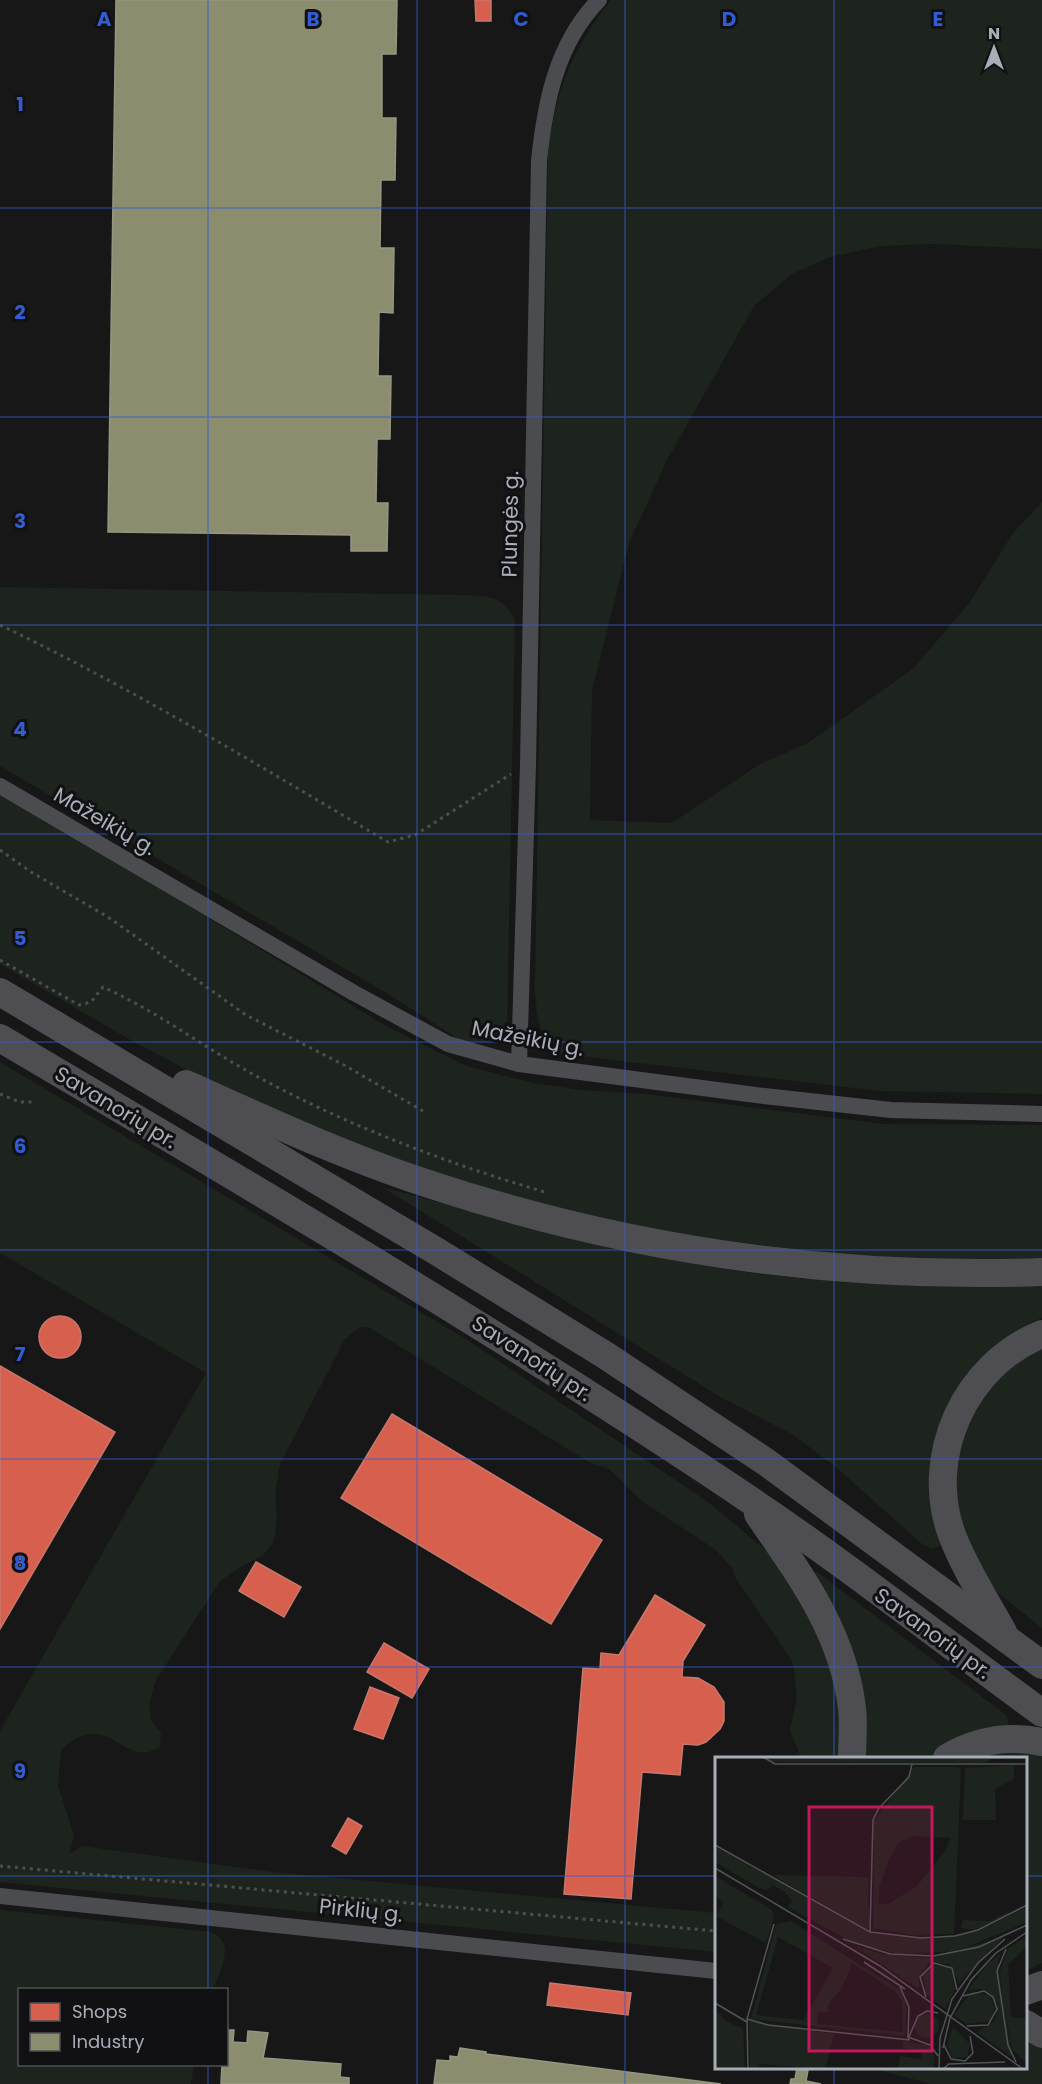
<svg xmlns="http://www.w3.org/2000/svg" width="1042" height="2084" font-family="Poppins,sans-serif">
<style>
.green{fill:#1d241e}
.shops{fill:#d6604d;stroke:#c8776d;stroke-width:1.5}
.industry{fill:#8c8c6e;stroke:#949684;stroke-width:1.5}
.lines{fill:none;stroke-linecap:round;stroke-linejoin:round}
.path{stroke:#4d4e52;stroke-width:3;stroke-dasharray:3 4.5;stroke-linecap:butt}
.minor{stroke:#4b4c50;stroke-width:16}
.trunk{stroke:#4e4e52;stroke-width:28}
.grid{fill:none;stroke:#325cd3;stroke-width:1.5;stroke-opacity:0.55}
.labels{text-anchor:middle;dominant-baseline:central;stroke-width:6;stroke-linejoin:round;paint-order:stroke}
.street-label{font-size:21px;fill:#a8adb8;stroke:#111113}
.inset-road{fill:none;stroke:#515357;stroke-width:1.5}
.view{fill:#c2185b;fill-opacity:0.15;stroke:#c2185b;stroke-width:3}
.inset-edge{fill:none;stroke:#a8adb8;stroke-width:3}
.grid-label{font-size:20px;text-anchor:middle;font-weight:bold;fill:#325cd3;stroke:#111113;stroke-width:6;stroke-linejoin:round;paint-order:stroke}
</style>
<rect width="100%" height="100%" fill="#171717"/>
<g class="green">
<path d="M611,0H1042V249L934,244L880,246L830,257L792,274L754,306L667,460L629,543L592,691L590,820L672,823L760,764L808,743L914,668L970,602L1013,533L1042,502V1094L880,1091L561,1054C537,1037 537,1015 535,988L548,152C555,91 573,48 611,0Z"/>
<path d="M0,587L463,595C491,597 500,594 515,620L507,1022L500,1036L487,1041H462L388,994L0,766Z"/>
<polygon points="0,796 109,857 386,1026 466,1066 533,1083 581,1090 645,1094 883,1124 1042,1125 1042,1261 912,1266 593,1222 400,1164 232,1094 127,1038 0,964"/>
<path d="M0,1062L466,1339L708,1502L775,1558L834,1662L845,1758H801L790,1730L797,1699L794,1668L790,1658L735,1577L733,1569L716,1550L643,1502L608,1468L594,1465L368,1327H360L345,1339L280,1464L275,1493L277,1517L274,1542L262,1556L242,1566L220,1581L156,1680L149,1704L151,1720L161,1733L160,1746C125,1773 109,1704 61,1750L58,1785L74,1836L69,1854L82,1846L272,1872L716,1913V1952L0,1882V1731L206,1373L0,1253Z"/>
<path d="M382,1187C504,1219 627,1256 752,1273C848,1285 946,1282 1042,1284V1318C984,1341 931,1408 930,1472C930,1496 937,1522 941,1545L933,1549L923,1545L837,1468L792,1434L722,1398Z"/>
<polygon points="1042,1344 1042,1628 997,1592 972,1561 950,1487 967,1414 990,1381"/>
<polygon points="817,1572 1006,1715 1009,1724 1004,1728 953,1743 929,1758 860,1758 813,1573"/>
<polygon points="1001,1747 1042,1755 1042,1963 1026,1971 1026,1758 963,1758"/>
<path d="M0,1910L211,1932C237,1943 220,1970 213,1989L20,1990V2064L194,2065L191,2084H0Z"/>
<polygon points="1026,2035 1042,2044 1042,2084 931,2084 871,2068 1026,2068"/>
</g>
<g class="shops">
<polygon points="475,0 491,0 491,21 476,21"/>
<circle cx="60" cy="1337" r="21"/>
<polygon points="0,1366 115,1432 0,1629"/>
<polygon points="392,1414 602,1540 551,1624 341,1498"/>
<polygon points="256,1562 301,1587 284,1617 239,1591"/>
<polygon points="655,1595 705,1625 683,1661 682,1677 698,1678 714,1687 724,1702 724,1721 720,1729 706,1742 698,1745 683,1744 680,1775 642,1772 631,1899 564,1894 583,1668 600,1669 601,1653 619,1655"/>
<polygon points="384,1643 429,1669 412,1698 367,1672"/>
<polygon points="370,1687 399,1698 383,1739 354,1729"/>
<polygon points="348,1818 362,1826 346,1854 332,1846"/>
<polygon points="550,1983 631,1993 628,2015 547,2005"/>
</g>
<g class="industry">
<polygon points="116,0 397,0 396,54 382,54 382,118 396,118 395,180 381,180 380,248 394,248 393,313 379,312 378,376 391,376 390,439 377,439 376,503 388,503 387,551 351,551 351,535 108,532"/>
<polygon points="226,2030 234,2030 233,2042 247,2043 248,2031 268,2033 263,2058 341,2064 340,2077 349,2078 349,2084 221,2084 222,2064 226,2064"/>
<polygon points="460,2048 486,2052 486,2054 721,2084 434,2084 437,2060 450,2061 450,2056 458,2057"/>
<polygon points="797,2068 808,2070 806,2081 821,2084 790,2084 791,2079 795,2079"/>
</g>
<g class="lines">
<g class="path">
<path d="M0,625C134,689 261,767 388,842L415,835L511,774"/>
<polyline points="0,850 31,872 108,917 246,1015 344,1065 423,1111"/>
<path d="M0,960L79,1005L91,1002L103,987L107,989C160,1013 209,1051 260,1078C351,1127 449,1164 548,1193"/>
<polyline points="0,1094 20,1102 32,1102"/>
<polyline points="0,1866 716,1931"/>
</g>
<g class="minor">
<polyline points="0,786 354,993 448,1044 519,1064 764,1096 891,1110 1042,1114"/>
<path d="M519,1064L528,764L539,161C545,103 556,44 599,0"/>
<polyline points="0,1896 716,1971"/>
</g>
<g class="trunk">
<polyline points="0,992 436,1251 605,1355 766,1462 1042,1665"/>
<path d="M0,1038C251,1186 502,1334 744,1496C846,1564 943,1641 1042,1713"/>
<path d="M186,1084C268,1121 352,1160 438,1187C634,1251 836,1279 1042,1272"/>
<path d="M758,1514C800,1575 843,1632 852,1708C854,1724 852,1742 852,1758"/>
<path d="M1003,1632C986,1601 965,1569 952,1535C923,1456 965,1365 1042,1334"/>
<path d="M947,1758C977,1740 1007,1735 1042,1742"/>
<polyline points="1026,1991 1042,1985"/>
<polyline points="1026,2024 1042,2034"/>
</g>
</g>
<path class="grid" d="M208,0V1990M417,0V2084M625,0V2084M834,0V1758M0,208H1042M0,417H1042M0,625H1042M0,834H1042M0,1042H1042M0,1250H1042M0,1459H1042M0,1667H1042M0,1876H716M1026,1876H1042M208,2064V2084M834,2068V2084"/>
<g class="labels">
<g class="street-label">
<text transform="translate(510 524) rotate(-89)">Plungės g.</text>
<text transform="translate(105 821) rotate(30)">Mažeikių g.</text>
<text transform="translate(528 1038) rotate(11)">Mažeikių g.</text>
<text transform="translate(116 1107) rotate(31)">Savanorių pr.</text>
<text transform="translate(532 1358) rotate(33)">Savanorių pr.</text>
<text transform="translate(933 1633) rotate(36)">Savanorių pr.</text>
<text transform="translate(361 1910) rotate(6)">Pirklių g.</text>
</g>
</g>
<g transform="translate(715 1757)">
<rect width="312" height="312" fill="#171717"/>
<path d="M50,0H312V1L275,2L273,6L56,5ZM299,8V22L280,32L281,63H248L250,11ZM199,10H243L246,13L239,177L197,178L158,171L159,64ZM198,79L236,81L230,94L202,129L173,147H164V131L173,104L183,86ZM0,89L157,177L215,182L264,174L312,150V165L243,194L186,197L141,187L73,150L77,144L70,135L57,128L52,133L44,131L0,105ZM57,118L153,120L154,170L152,172ZM0,119L57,153L59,160L51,186L1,159L9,145L0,139ZM292,155L293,157L261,173L246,171L248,163L275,164ZM76,164L185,233L192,245L190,279L36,262L61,167ZM63,180L118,211L88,263L41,258ZM137,206L180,234L187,245L188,275L103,267L102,255H113V247L127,231ZM312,179V190L293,208L296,260L310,261L312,267V307L297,292L284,217L293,192ZM289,180L244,226L234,207L214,206L204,219V232L139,189L168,197L215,201ZM286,196L283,204L297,300L262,275L280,264L283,247L266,232L253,233L272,208ZM218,207L236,211L240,232L230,252L211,237L208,216ZM256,235L274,238L280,250L276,264L251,267L239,258ZM0,252L11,264L28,272L30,312H0ZM200 269a12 12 0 1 1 24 0a12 12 0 1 1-24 0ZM34,264L119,277L110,312L45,307L42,312H35ZM238,270L255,287L252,300L237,301L232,288ZM188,284L213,288L220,299L218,312H183L185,299L206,302L207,295L187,290Z" fill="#1d241e" fill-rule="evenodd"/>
<path class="inset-road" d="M48,0L60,7H312M0,88L155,175L206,181L240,179L263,173L312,148M0,111L165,209L308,312M155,175L158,63L164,51L194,20L197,7M128,182L175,197L218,199L264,190L312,168M291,192L282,214L293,288L301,305M149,205L190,232M185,230L194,250L193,280L215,288L223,299M248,239L269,234L278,240L282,252L273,268L252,269M211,240L205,220L219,206L237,211L242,233M0,246L32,265M32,262L53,268L195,283M193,282L203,259L212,254L223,256M229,288L236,302L250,304L258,296L255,279M228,291L235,261L256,223L281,196L312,175M33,312L32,262L59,167M224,312L225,281L237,242L263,206L290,182M228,312L234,307L290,305"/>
<path class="view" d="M94,50H217V294H94Z"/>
<rect width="312" height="312" class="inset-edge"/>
</g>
<g class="grid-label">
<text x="104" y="26">A</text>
<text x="313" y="26">B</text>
<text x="521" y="26">C</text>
<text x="729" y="26">D</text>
<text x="938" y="26">E</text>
<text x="20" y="111">1</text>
<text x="20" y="319">2</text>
<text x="20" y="528">3</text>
<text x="20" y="736">4</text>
<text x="20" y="945">5</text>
<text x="20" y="1153">6</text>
<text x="20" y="1361">7</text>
<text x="20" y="1570">8</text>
<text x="20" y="1778">9</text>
</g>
<rect x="18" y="1988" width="210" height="78" fill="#111113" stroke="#4d4f55" stroke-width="1.5"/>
<rect x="30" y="2003" width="30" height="18" fill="#d6604d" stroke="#4d4f55" stroke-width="1.5"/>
<text x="72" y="2018" font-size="18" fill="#a8adb8">Shops</text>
<rect x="30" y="2033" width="30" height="18" fill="#8c8c6e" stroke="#4d4f55" stroke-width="1.5"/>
<text x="72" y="2048" font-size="18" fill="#a8adb8">Industry</text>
<g transform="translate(994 48)" stroke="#111113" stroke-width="4.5" paint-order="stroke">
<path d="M0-4.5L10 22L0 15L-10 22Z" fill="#a8adb8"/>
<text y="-9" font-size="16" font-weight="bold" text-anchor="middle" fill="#a8adb8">N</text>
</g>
</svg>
